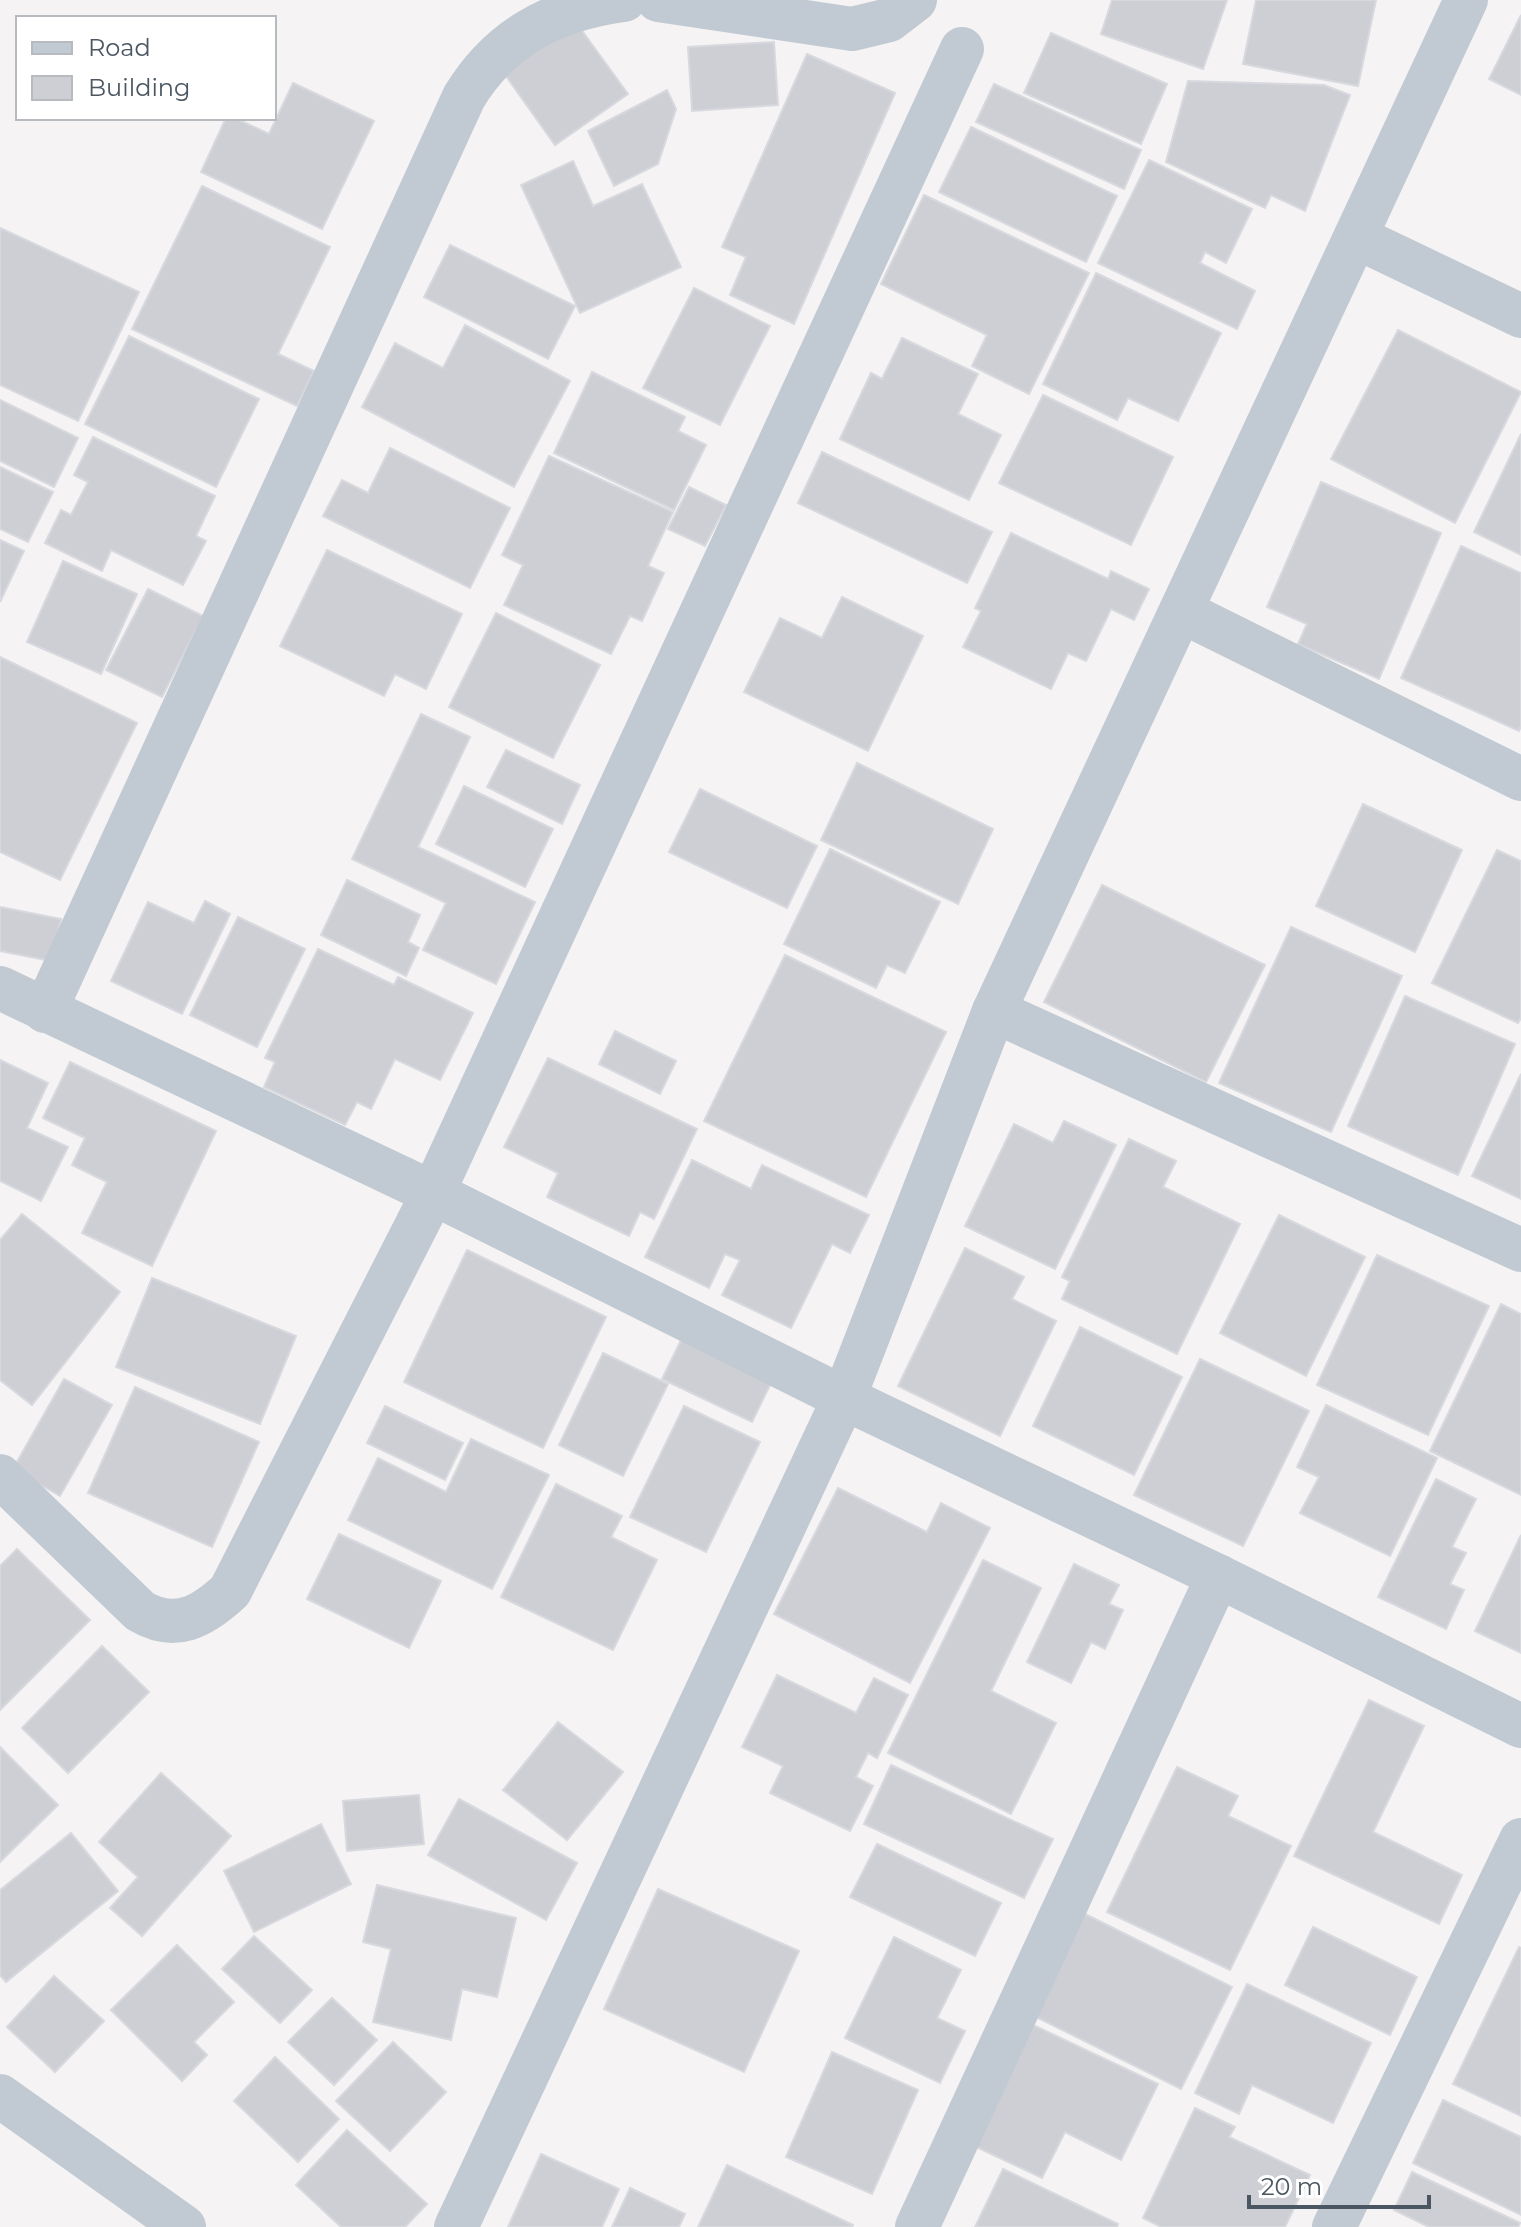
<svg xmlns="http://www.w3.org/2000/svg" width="1521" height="2227" font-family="Montserrat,sans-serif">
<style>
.building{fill:#cdcfd5;stroke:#d7d9de;stroke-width:2}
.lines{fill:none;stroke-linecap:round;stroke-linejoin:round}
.minor{stroke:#c1cad2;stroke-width:44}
</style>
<rect width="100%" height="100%" fill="#f5f3f3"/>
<g class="building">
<polygon points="1112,0 1227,0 1203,69 1101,34"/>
<polygon points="1256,0 1376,0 1358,86 1243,64"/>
<polygon points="1521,15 1521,95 1489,79"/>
<polygon points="575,21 628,94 555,145 503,72"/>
<polygon points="1051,33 1167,84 1141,144 1024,93"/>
<polygon points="774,42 778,105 692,111 688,47"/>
<polygon points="807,54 895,93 794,324 730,295 746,257 722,247"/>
<polygon points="1188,81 1324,85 1350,95 1305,211 1271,195 1265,208 1166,162"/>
<polygon points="293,83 374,121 322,229 201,172 226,118 235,118 269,134"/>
<polygon points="994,84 1141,150 1124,189 976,122"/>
<polygon points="667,90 676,109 658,164 614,186 588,131"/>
<polygon points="971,127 1117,196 1086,262 939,192"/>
<polygon points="1149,160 1252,209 1226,263 1205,252 1200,263 1255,291 1237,329 1098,263"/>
<polygon points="573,161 593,206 642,184 681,267 580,313 521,185"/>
<polygon points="202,186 330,247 278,354 314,371 297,406 132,329"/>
<polygon points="924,195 1089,273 1029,394 972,366 987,335 881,284"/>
<polygon points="0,228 139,292 78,421 0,385"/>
<polygon points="450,245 575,306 548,359 424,297"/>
<polygon points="1096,273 1221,333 1178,421 1128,398 1117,420 1043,384"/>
<polygon points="694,288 770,326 720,425 643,388"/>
<polygon points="465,325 570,381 514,487 362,407 395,343 443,368"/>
<polygon points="1398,330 1521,392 1455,523 1331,459"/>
<polygon points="129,336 259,399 216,487 85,424"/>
<polygon points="902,338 978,374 958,414 1001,435 969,500 840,439 871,373 882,379"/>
<polygon points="592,372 685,417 678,431 706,445 674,510 554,453"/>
<polygon points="1043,395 1173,457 1131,545 999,483"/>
<polygon points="0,400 78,438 54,487 0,461"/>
<polygon points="1521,434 1521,555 1474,532"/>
<polygon points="93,437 215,496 196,536 206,541 183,585 111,550 102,571 45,543 61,510 71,515 88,482 74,475"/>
<polygon points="390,448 510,508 470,588 323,516 342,480 368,493"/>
<polygon points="822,452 992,532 967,583 798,503"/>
<polygon points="549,456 673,512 648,566 664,573 642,621 630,616 611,654 504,605 523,565 502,555"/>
<polygon points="0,467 53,492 28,542 0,529"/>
<polygon points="1321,482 1441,533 1379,679 1298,644 1307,624 1267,607"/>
<polygon points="689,487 726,505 705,546 668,529"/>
<polygon points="1011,533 1108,579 1111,571 1149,589 1134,620 1111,609 1086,661 1068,653 1051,689 963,647 981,611 975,608"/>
<polygon points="0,540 24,551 0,602"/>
<polygon points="1461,546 1521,573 1521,726 1519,731 1401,678"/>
<polygon points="327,550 462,614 426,689 395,674 384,696 280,646"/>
<polygon points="63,561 137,594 101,674 27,642"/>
<polygon points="148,589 203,616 162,697 106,670"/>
<polygon points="842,597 923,636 868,751 744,692 780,618 822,638"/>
<polygon points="496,613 600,665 553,758 449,707"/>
<polygon points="0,657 137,723 60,880 0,852"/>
<polygon points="421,714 470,737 418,847 535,902 496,984 423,950 446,903 352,859"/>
<polygon points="506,750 580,785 562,824 487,787"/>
<polygon points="857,763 993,829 958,904 821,840"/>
<polygon points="464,786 553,829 525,887 436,844"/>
<polygon points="700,789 817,846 787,908 669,852"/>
<polygon points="1363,804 1462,850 1415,952 1316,906"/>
<polygon points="830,849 940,902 905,973 887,965 876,988 784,944"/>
<polygon points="1497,850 1521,861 1521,1018 1518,1023 1432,983"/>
<polygon points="347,880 420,915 408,942 419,948 406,976 321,935"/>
<polygon points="1102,885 1265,965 1206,1082 1044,1002"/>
<polygon points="205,901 230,914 182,1014 111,981 148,902 194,923"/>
<polygon points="0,907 61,919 51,961 0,951"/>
<polygon points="238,917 305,949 257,1047 190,1015"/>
<polygon points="1291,927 1402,976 1331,1132 1219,1083"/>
<polygon points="318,949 394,985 398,977 473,1013 440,1080 395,1059 371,1109 357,1102 345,1125 264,1087 275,1062 265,1058"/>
<polygon points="785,955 946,1032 866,1197 704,1121"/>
<polygon points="1405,996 1515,1044 1458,1175 1348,1126"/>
<polygon points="615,1031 676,1061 660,1094 599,1064"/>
<polygon points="548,1058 697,1129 654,1219 640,1212 629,1236 547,1197 558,1173 504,1147"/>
<polygon points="0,1060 48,1083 27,1128 68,1147 41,1201 0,1181"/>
<polygon points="70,1062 216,1131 152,1266 82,1233 107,1182 72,1165 85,1138 43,1118"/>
<polygon points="1521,1074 1521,1199 1472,1176"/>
<polygon points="1064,1121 1116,1145 1055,1269 965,1226 1014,1124 1053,1143"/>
<polygon points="1129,1139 1176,1161 1163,1187 1240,1224 1177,1354 1062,1299 1070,1281 1062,1277"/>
<polygon points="692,1160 751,1189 762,1165 869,1215 850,1253 832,1244 791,1328 722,1295 740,1260 725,1254 709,1288 645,1257"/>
<polygon points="22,1214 120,1292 32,1405 0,1380 0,1240"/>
<polygon points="1279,1215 1365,1257 1306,1376 1220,1333"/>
<polygon points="965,1248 1024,1277 1012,1299 1056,1321 1000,1436 898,1386"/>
<polygon points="467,1250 606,1317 543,1448 404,1382"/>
<polygon points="1377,1255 1489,1306 1428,1435 1317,1385"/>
<polygon points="152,1278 296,1336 260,1424 116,1367"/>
<polygon points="1501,1304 1521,1314 1521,1495 1430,1451"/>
<polygon points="1080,1327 1182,1377 1134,1475 1033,1426"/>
<polygon points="683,1336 773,1379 752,1422 662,1379"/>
<polygon points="603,1353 668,1384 623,1476 559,1445"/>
<polygon points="1200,1359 1309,1411 1243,1546 1134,1495"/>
<polygon points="64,1379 112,1405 60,1496 13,1469"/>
<polygon points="135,1387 259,1442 212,1547 88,1493"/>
<polygon points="1326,1405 1437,1458 1390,1556 1300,1513 1319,1477 1297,1467"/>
<polygon points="385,1406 463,1443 445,1480 367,1443"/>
<polygon points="684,1406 760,1442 706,1552 630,1517"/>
<polygon points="471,1439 549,1475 492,1589 348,1520 378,1458 446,1492"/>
<polygon points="1436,1479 1476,1499 1452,1547 1466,1553 1450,1584 1464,1590 1446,1629 1378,1597"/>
<polygon points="556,1484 622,1516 611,1537 657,1560 613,1650 501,1597"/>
<polygon points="838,1488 927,1532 941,1503 990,1528 910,1683 774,1614"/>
<polygon points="339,1534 441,1581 409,1648 307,1599"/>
<polygon points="1521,1535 1521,1653 1475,1631"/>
<polygon points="17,1549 90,1620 0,1710 0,1566"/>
<polygon points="983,1560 1041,1588 991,1691 1056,1723 1011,1814 888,1753"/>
<polygon points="1074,1564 1119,1585 1109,1604 1123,1610 1105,1649 1091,1642 1071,1683 1027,1662"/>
<polygon points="102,1646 149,1692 68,1773 22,1728"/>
<polygon points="777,1675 856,1713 874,1678 908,1695 877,1758 868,1753 856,1777 873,1786 850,1831 770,1793 783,1766 742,1747"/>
<polygon points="1369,1700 1424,1726 1373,1832 1462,1875 1439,1924 1294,1856"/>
<polygon points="558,1722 623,1772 567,1840 503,1790"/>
<polygon points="0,1747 58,1805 0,1862"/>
<polygon points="891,1765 1053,1839 1024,1898 864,1824"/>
<polygon points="1177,1767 1238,1796 1228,1816 1291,1846 1230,1970 1107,1912"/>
<polygon points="161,1773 231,1836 142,1936 110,1908 138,1877 99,1842"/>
<polygon points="419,1795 424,1844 347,1851 343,1801"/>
<polygon points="459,1799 577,1863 546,1920 428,1855"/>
<polygon points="321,1824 351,1884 254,1932 224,1871"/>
<polygon points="71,1833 118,1891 6,1982 0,1975 0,1890"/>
<polygon points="877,1844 1001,1903 975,1956 850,1897"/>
<polygon points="377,1885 516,1918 497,1997 462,1989 451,2040 373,2022 391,1949 363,1942"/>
<polygon points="658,1889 799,1951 744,2072 604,2009"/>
<polygon points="1081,1912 1232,1987 1181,2089 1030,2014"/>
<polygon points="1313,1927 1417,1977 1390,2035 1285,1985"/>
<polygon points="254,1936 312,1990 280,2023 222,1969"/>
<polygon points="894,1937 961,1970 937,2018 965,2031 940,2083 845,2038"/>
<polygon points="177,1945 234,2002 194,2042 207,2055 182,2081 111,2010"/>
<polygon points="1519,1947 1521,1948 1521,2116 1453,2084"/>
<polygon points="54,1976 104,2021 55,2072 7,2027"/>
<polygon points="1247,1984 1371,2043 1333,2123 1252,2085 1239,2114 1195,2093"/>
<polygon points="332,1998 377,2040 334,2085 288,2042"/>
<polygon points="1029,2023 1158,2084 1121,2160 1065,2132 1042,2178 970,2144"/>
<polygon points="393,2042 446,2092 390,2151 336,2101"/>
<polygon points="832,2052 918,2090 872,2194 786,2157"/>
<polygon points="275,2057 339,2119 298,2162 234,2101"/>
<polygon points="1443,2100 1521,2137 1521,2215 1413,2163"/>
<polygon points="1195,2108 1235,2127 1229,2137 1310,2175 1285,2227 1161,2227 1143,2218"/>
<polygon points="347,2130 427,2204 405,2227 341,2227 296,2185"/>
<polygon points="541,2154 619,2189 602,2227 508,2227"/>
<polygon points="727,2165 853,2225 852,2227 698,2227"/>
<polygon points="1003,2169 1118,2224 1117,2227 975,2227"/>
<polygon points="1412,2172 1520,2223 1518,2227 1429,2227 1394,2210"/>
<polygon points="630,2188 685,2214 679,2227 612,2227"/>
</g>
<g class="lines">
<g class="minor">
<polyline points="658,0 852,29 889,20 915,0"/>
<polyline points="1356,237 1521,316"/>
<polyline points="1181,611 1521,779"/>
<polyline points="0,988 433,1193 844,1398 1218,1576 1521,1726"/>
<path d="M45,1011L464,97C501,36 556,9 624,0"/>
<polyline points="994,1011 1521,1250"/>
<path d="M0,1476L140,1611C175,1632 202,1617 230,1591L433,1193L962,49"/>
<polyline points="0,2096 184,2227"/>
<polyline points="456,2227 844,1398 994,1011 1466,0"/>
<polyline points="917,2227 1218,1576"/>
<polyline points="1334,2227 1521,1840"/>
</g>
</g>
<rect x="16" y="16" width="260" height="104" fill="#ffffff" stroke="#b7bbc0" stroke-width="2"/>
<rect x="32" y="42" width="40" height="12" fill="#c1cad2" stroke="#b7bbc0" stroke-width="2"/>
<text x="88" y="56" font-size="24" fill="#4a5661">Road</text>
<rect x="32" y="76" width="40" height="24" fill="#cdcfd5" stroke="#b7bbc0" stroke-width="2"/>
<text x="88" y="96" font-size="24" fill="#4a5661">Building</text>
<path d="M1249 2195v12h180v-12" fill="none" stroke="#4a5661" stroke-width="4"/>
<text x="1261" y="2195" font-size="24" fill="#4a5661" stroke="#ffffff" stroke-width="6" paint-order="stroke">20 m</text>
</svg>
